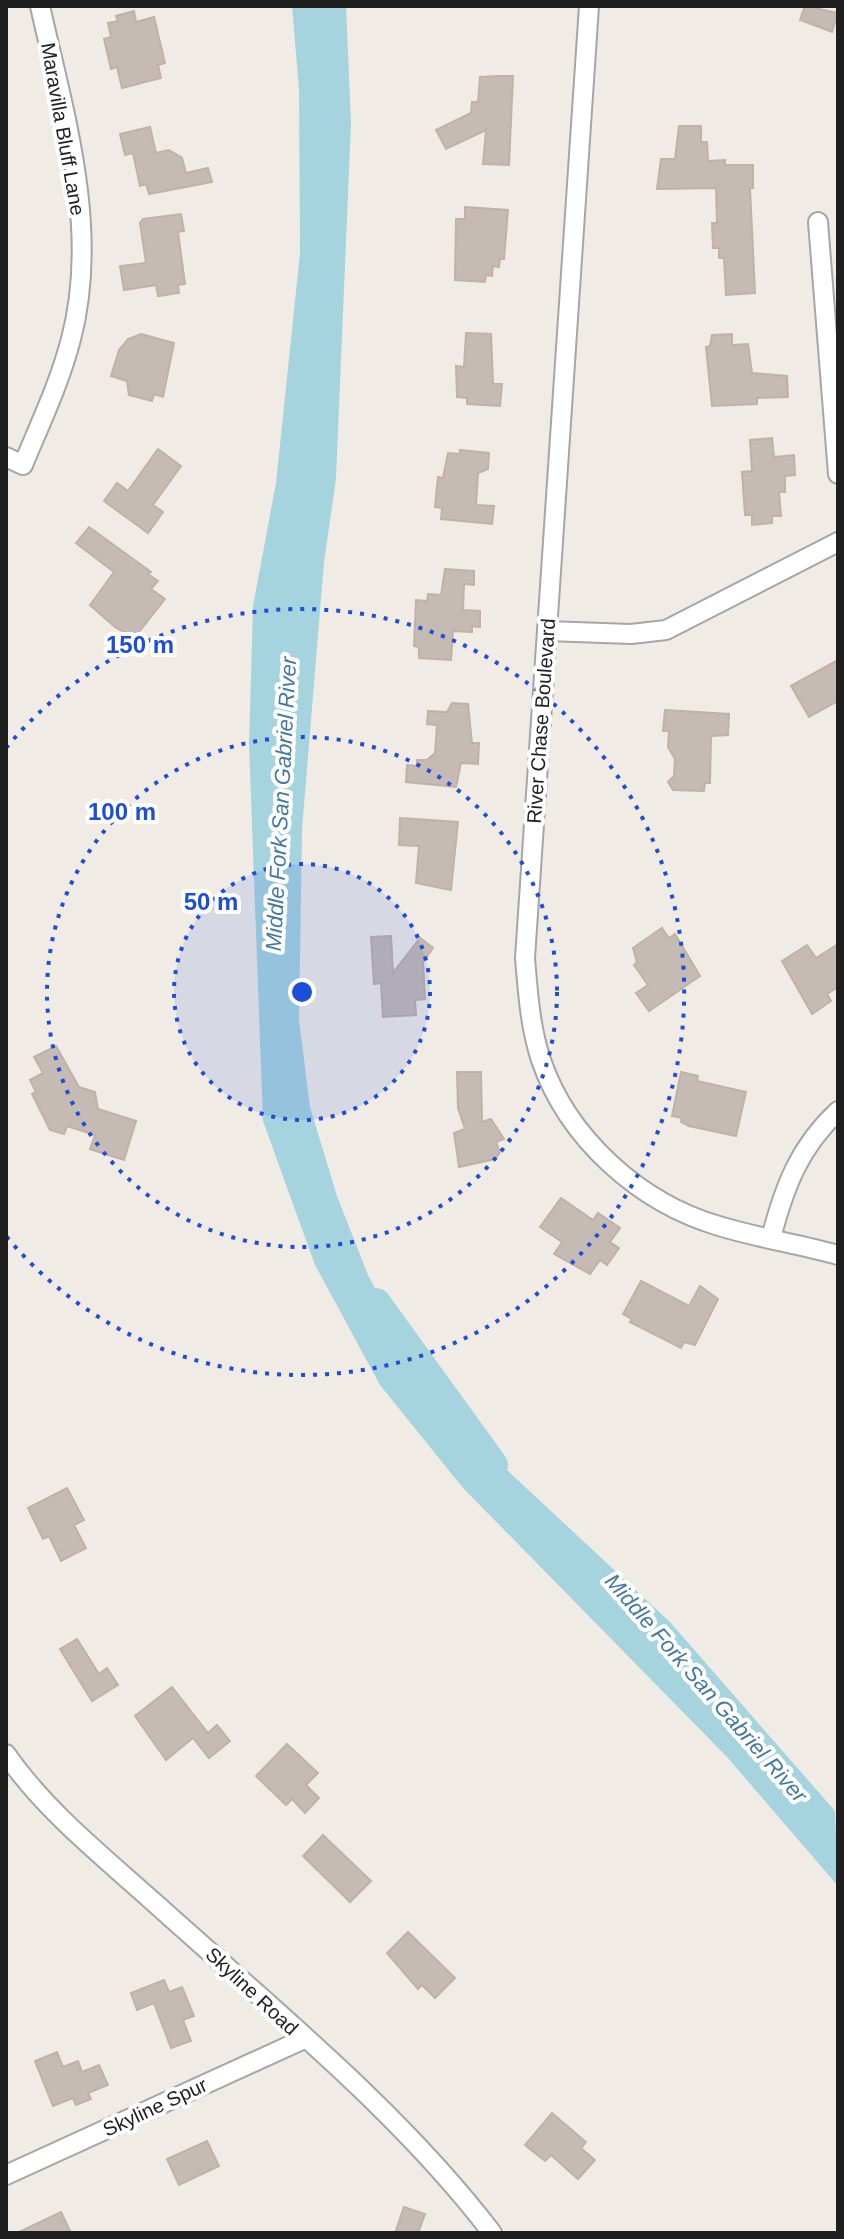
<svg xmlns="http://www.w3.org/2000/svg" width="844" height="2239" font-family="Arial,sans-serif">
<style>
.water{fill:#a5d4de}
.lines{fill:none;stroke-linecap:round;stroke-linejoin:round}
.river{stroke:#a5d4de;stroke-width:30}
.building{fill:#c5bbb4;stroke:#c2b1a7;stroke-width:2}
.street-casing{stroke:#a6a6a6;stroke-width:22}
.street{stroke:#fff;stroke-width:18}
.ring{fill:none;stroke:#1d4ed8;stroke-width:4;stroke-dasharray:4 8}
.labels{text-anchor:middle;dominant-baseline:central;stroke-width:8;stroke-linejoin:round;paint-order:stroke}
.street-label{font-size:20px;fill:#1f1f1f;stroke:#fff}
.water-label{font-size:22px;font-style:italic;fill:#4378a1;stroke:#fff}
.centre{fill:#1d4ed8;stroke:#fff;stroke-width:4}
.ring-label{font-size:24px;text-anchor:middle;font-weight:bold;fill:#1d4ed8;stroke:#fff;stroke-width:8;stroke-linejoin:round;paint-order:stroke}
</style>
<rect width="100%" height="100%" fill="#f0ece5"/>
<polygon class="water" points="292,6 346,6 351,123 336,479 324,562 302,830 299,1020 310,1107 337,1196 368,1275 420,1375 478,1443 670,1622 835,1811 838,1886 727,1757 463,1488 380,1385 315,1265 263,1121 249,744 253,606 276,483 300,253 299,90"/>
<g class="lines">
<polyline class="river" points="376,1303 493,1465"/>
</g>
<g class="building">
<polygon points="805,6 838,13 832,32 800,20"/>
<polygon points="134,11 136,22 154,17 165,63 158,65 161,78 122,88 117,67 111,69 104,39 111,37 108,23 118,21 116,16"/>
<polygon points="499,76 513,76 509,165 483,164 486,130 446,149 436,130 471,113 472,102 478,102 480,77"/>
<polygon points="679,126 701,126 701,142 707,142 708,161 725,160 725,165 753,165 753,188 750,188 755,293 726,295 724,258 719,258 719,248 713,248 712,223 717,223 716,188 657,189 661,159 675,159"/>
<polygon points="150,127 156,153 169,150 182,158 186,173 208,168 212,182 149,194 146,184 140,186 133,153 125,155 120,134"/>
<polygon points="465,207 508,210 504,259 500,259 499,267 493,266 492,276 486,275 485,282 455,280 456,219 465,219"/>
<polygon points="181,214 184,231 178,232 185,284 178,285 179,293 158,296 156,285 124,290 120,266 146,263 140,223 143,219"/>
<polygon points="466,333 491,334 493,384 502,384 500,406 467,404 467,398 457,397 456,366 464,367"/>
<polygon points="141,334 174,343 163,397 154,394 152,401 129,395 127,381 111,376 119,350 128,339"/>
<polygon points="732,334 732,345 748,344 752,373 787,376 788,397 757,398 757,404 712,406 706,347 710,346 712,335"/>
<polygon points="772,438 774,457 794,455 795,475 785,476 785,492 779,492 781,516 772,516 772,523 752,525 752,515 745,515 742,472 752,471 750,440"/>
<polygon points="158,449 181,466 153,505 163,512 148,533 104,501 117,483 128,491"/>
<polygon points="460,450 489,453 488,469 478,473 476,505 494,506 492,524 441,519 442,508 435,507 438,477 443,478 448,453 460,454"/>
<polygon points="89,527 151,572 148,574 158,581 151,589 165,599 135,637 116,628 90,605 114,572 76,543"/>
<polygon points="445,569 474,571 474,585 464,584 463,610 480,611 480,627 472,626 472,632 453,631 451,660 419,658 419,647 414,646 416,600 427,601 428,594 441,595"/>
<polygon points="838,660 838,701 809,717 791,686"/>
<polygon points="452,703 468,704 472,743 479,743 478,764 461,763 456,787 406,782 407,765 417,766 417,760 427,760 435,753 437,725 427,724 428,711 447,712"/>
<polygon points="665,710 729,714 728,735 711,736 710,783 705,783 704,791 673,790 668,782 674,776 675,759 668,747 669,731 663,731"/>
<polygon points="400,818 458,822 451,890 416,883 419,846 399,845"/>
<polygon points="662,928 669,938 675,934 700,976 649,1011 636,993 648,985 634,965 637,962 633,948"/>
<polygon points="391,936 393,973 420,938 433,948 423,962 425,999 415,1000 416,1015 383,1017 381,983 374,984 371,937"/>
<polygon points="838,944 838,987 827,994 831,1001 812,1014 782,961 807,945 816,958"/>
<polygon points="56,1046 79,1087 95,1092 98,1109 136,1121 124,1160 90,1149 95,1135 67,1126 64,1134 50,1130 32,1094 36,1092 30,1080 43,1073 34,1057"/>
<polygon points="457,1072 481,1072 482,1122 491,1119 504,1139 496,1142 500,1152 495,1159 459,1167 454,1133 465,1129 458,1108"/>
<polygon points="681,1072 698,1076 697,1081 746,1092 736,1136 689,1126 681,1122 682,1118 672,1116"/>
<polygon points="561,1198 593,1220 598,1213 620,1228 610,1242 619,1248 607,1265 600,1260 590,1274 554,1254 562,1242 540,1227"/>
<polygon points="641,1281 689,1306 700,1286 718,1299 695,1345 684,1342 681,1348 630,1322 632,1319 623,1314"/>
<polygon points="67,1488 84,1520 74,1525 86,1548 61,1561 49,1536 43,1539 28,1508"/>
<polygon points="77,1639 99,1674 107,1668 118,1685 92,1701 60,1649"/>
<polygon points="172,1687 208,1733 217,1725 230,1741 209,1758 193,1738 166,1760 135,1716"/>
<polygon points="287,1744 318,1773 306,1785 319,1798 305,1813 292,1799 286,1805 256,1776"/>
<polygon points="323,1835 371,1881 350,1902 303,1856"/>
<polygon points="408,1932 455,1978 435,1998 422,1985 418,1989 387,1953"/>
<polygon points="164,1980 169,1992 182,1987 194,2016 183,2020 191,2041 171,2048 154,2003 137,2010 131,1993"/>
<polygon points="57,2052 63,2067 78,2061 82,2072 99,2065 108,2085 88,2093 91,2099 76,2105 73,2098 53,2106 35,2061"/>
<polygon points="552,2113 586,2142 581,2148 595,2160 578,2179 551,2155 545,2161 525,2145"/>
<polygon points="207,2141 219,2166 179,2185 167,2159"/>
<polygon points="404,2207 425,2214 418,2233 395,2233"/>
<polygon points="61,2212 71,2233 17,2233"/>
</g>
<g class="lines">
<defs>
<g id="street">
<path d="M589,6L525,958C528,993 530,1027 541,1060C568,1139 640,1203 719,1226C758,1238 799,1244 838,1255"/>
<polyline points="818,222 838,474"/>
<path d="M6,457L23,465C40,424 60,382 71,339C100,229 64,113 40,6"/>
<polyline points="547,631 631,634 666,630 838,542"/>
<path d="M771,1238C784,1188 799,1147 838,1111"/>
<path d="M6,1754C46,1812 105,1858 157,1905C269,2006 401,2113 492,2233"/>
<polyline points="6,2175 304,2039"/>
</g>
</defs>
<use href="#street" class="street-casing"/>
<use href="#street" class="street"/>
</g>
<circle cx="302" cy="992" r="128" fill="#1d4ed8" fill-opacity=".12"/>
<g class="ring">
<circle cx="302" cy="992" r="128"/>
<circle cx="302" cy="992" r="255"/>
<path d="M6 748A383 383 0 1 1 6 1236"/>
</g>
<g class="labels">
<g class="street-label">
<text transform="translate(63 129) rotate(80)">Maravilla Bluff Lane</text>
<text transform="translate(541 721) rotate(-86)">River Chase Boulevard</text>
<text transform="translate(252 1991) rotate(43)">Skyline Road</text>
<text transform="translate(155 2107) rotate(-25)">Skyline Spur</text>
</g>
<g class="water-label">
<text transform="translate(281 804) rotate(-87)">Middle Fork San Gabriel River</text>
<text transform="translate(706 1688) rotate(49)">Middle Fork San Gabriel River</text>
</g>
</g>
<circle cx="302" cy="992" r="12" class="centre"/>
<g class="ring-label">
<text x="140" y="653">150 m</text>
<text x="122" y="820">100 m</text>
<text x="211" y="910">50 m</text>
</g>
<rect width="844" height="2239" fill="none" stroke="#1f1f1f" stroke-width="16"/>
</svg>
